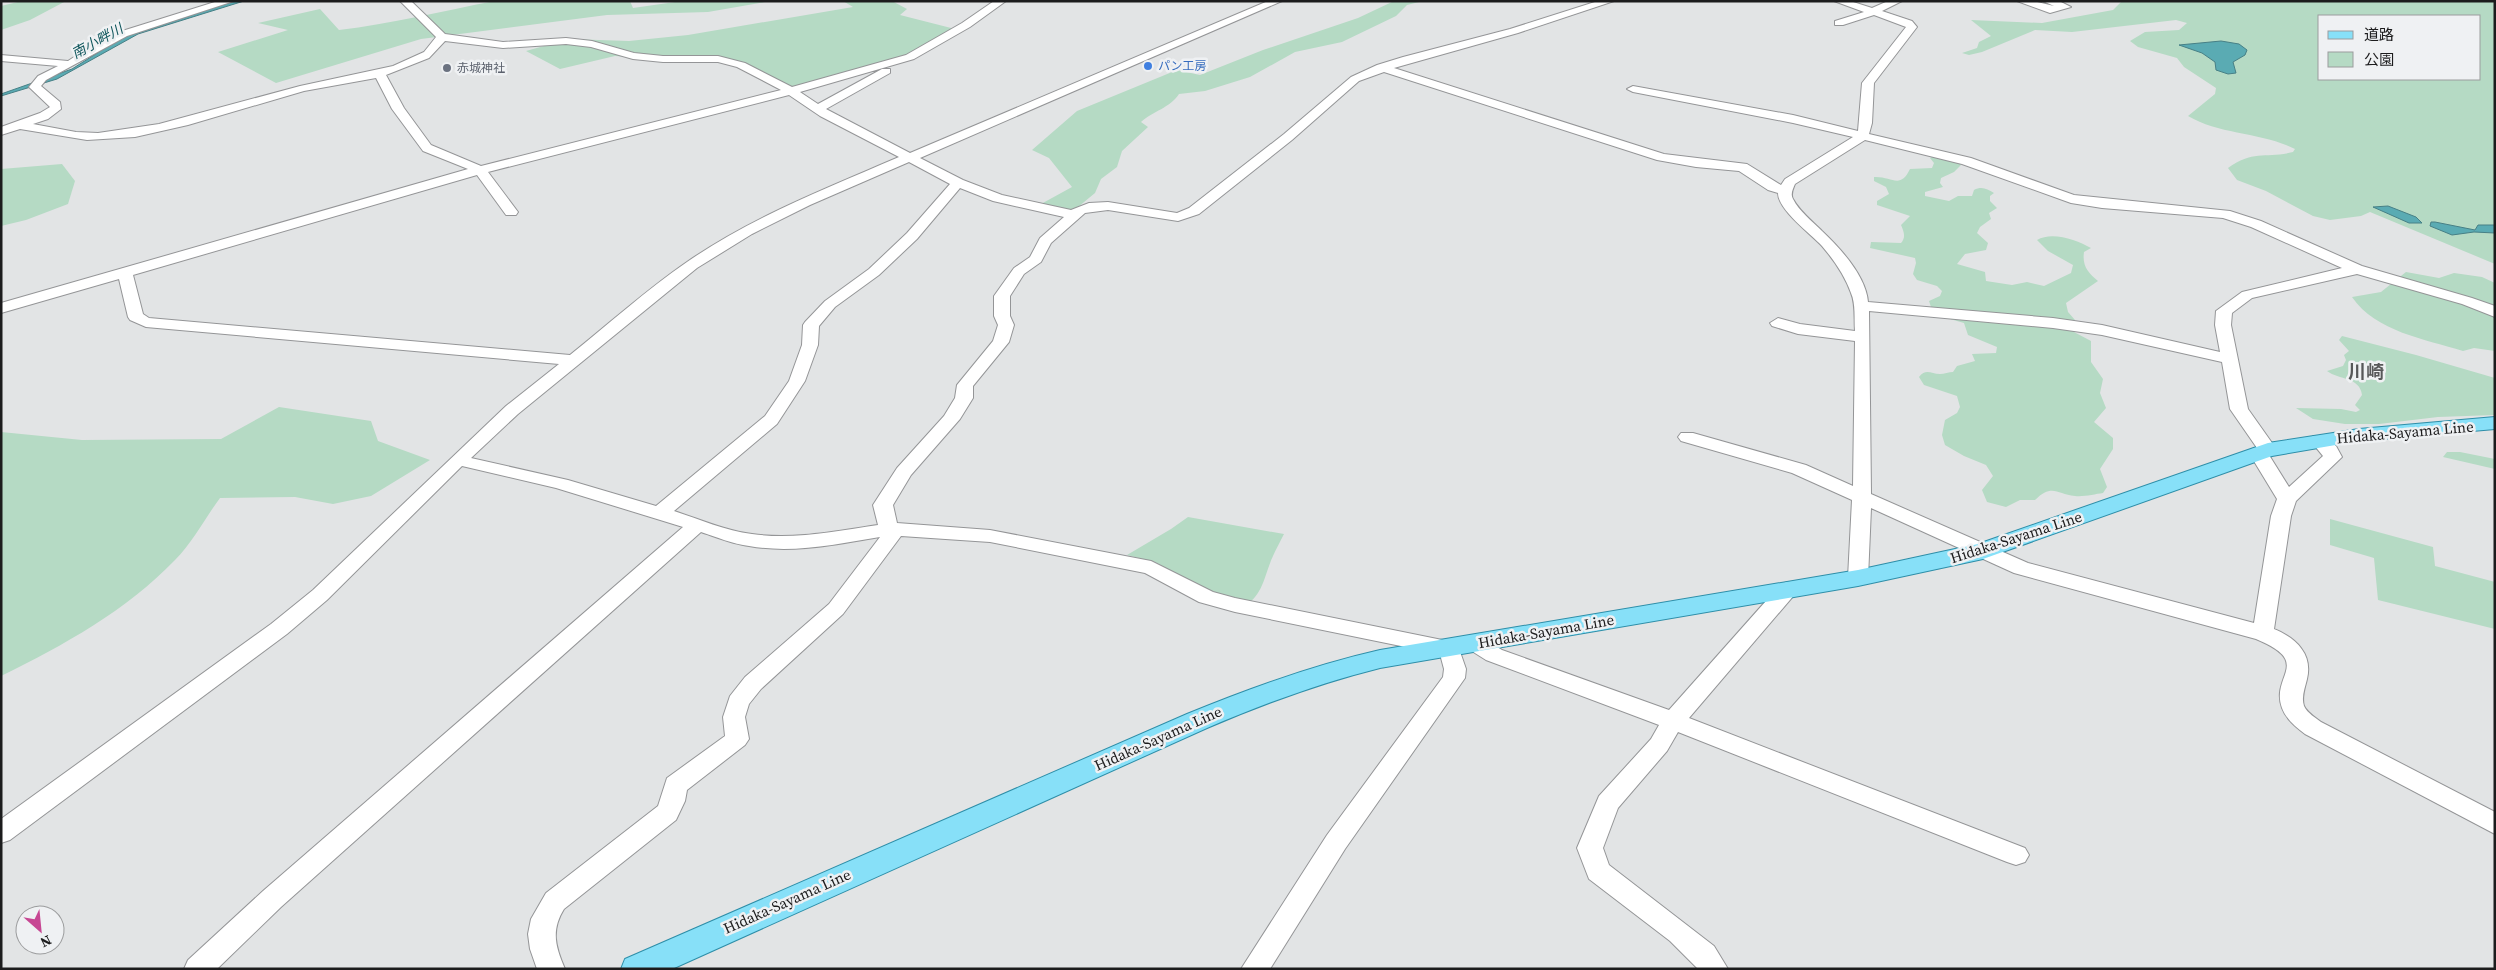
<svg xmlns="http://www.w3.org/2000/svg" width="2496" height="970" font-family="'Source Serif 4','Noto Sans JP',serif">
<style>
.green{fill:#b5dac4;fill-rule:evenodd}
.water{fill:#5aabb3;stroke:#478086}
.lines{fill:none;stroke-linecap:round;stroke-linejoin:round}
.minor-casing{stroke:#949597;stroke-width:2}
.major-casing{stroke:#2e8ea8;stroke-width:2}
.minor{fill:#fff;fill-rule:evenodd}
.major{fill:#87e0f8;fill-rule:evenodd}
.shop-dot{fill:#3f7fe0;stroke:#eff1f3;stroke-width:2}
.worship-dot{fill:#6b7280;stroke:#eff1f3;stroke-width:2}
.labels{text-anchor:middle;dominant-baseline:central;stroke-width:5;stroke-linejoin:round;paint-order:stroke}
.far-shop-label{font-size:12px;fill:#366cbe;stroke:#eff1f3;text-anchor:start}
.far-worship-label{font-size:12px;fill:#5b616d;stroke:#eff1f3;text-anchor:start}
.far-water-label{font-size:14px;font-style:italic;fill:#0f565c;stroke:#eff1f3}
.street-label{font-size:15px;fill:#1c1c1d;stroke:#eff1f3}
.quarter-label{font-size:18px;font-weight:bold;fill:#575859;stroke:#eff1f3}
</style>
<rect width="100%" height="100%" fill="#e2e4e5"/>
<g class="green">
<polygon points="22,1 66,1 30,20 1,30 1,6"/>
<path d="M495,1H630L633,8L682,1H771L708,12L607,15L421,39L276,83L218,52L288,30L258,23L320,9L339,30C391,24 442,11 495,1Z"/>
<polygon points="843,1 892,1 907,9 900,15 955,29 908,56 791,90 732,63 615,56 560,69 526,51 569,39 629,41 688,35 853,7"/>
<path d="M1394,1H1423L1407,5L1396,16L1342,42L1295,52L1250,77L1205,91L1179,94C1170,108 1153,111 1141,122L1148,127L1122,151L1117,167L1101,179L1095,193L1072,212L1041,204L1072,187L1049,158L1032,150L1077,111L1177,70L1200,75L1263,50L1358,18Z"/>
<path d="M2122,1H2495V264L2370,212L2361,216L2330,220L2313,216L2266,191L2237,180L2228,168C2254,149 2266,159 2293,152L2295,149C2261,132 2220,135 2188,116L2215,94L2216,88L2184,67L2177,58L2138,47L2130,41L2145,32L2179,30L2187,23L2176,20L2072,32L2035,30L1982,52L1969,55L1962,53L1977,48L1979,42L1991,36L1971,20L2042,23L2113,10ZM2320,16H2480V79H2320Z"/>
<path d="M1937,155L1956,159L1961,165L1954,172L1941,178L1940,183L1943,187L1925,192V196L1949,201L1958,196H1972L1974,190C1982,186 1987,189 1994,193L1990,196V201L1997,208L1989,213L1991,219L1980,227L1977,233L1988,243L1986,250L1965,254L1957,264L1985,272L1986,281L2012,285L2027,282L2044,286L2071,273L2073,265L2048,251L2037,240C2052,231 2077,240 2091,248L2084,252C2082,266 2088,273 2098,281L2066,303L2068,312L2075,320L2074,332L2091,341V362L2103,379L2100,393L2106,408L2094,422L2113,438V449L2100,469L2107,487L2103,493C2095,494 2084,497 2075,496C2057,494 2052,483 2035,500H2020L2006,507L1987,502L1982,490L1993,476L1986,465L1964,456L1945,445L1942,435L1945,420L1957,413L1960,407L1957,396L1924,385L1919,377C1926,368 1931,374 1940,374C1944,374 1949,372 1953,372L1957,366L1975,361L1972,354L1996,353L1997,347L1968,335L1964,323L1950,319L1931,307L1929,301L1940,296L1942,291L1937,286L1917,280L1913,274L1916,263L1915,258L1870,248L1871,242L1901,243C1906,237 1904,232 1901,225L1910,216L1877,205V201L1889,194L1886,187L1874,181V177C1892,176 1900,190 1910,169L1932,168L1934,163L1930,158Z"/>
<polygon points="62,164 75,181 68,204 26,220 1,226 1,169"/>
<path d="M2406,272L2439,278L2454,273L2482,277L2495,283V351L2474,348L2463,351C2425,339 2376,332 2352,297L2381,292Z"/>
<path d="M2342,336L2416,355L2495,378V415L2438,417L2379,424H2345L2313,419L2296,408L2341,409L2356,412L2360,410L2355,405L2362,395C2360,377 2339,380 2327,371L2343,366L2346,360L2344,355L2349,351L2339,340Z"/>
<path d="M279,407L371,421L378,441L430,460L371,496L333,504L295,497L220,498C205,518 193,542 175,560C126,611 64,645 1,676V432L82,440L221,439Z"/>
<polygon points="2447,452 2460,452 2495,459 2495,469 2443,457"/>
<path d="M1188,517L1284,534C1280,542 1276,549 1273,556C1265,573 1264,591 1249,603L1208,590L1155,562L1127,555L1171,529Z"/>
<polygon points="2330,519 2433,547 2435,566 2495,582 2495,629 2378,600 2374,558 2330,545"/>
</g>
<g class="water">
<polygon points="234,1 244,1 138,34 57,79 1,96 1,94 72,69 124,36"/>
<polygon points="2221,41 2239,44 2247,50 2245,55 2233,62 2236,73 2228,74 2216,70 2215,62 2202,53 2179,45"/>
<polygon points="2388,206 2416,217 2422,223 2409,223 2373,207"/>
<polygon points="2435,222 2475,230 2478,225 2495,225 2495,233 2474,232 2452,235 2430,226 2431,222"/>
</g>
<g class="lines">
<defs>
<g id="minor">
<path d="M218,1H234L127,36L46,80L41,86L60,102L61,109L48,119L33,124L76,132L98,133L159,124L300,86L393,66L424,52L436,37L400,1H411L445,34L503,42L566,38L592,41L634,53L663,56H718L745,63L792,87L906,55L962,23L994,1H1006L970,27L914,59L800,92L818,104L882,69H890V73L826,109L910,153L1268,1H1282L920,158L963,180L1002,195L1071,210L1089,203L1108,202L1177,213L1189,208L1284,134L1351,77L1377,65L1403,57L1510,29L1598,1H1614L1518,33L1394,68L1664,154L1747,164L1781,185L1785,179L1853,137L1793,123L1633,92L1627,89L1633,86L1793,115L1858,131L1862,83L1906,27L1874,15L1843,25H1835V21L1864,12L1834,1H1850L1872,8L1888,1H1902L1882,11L1912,21L1917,27L1874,83L1872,123L1869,134L1971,158L2074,195L2230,211L2261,221L2362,266L2472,298L2495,306V317L2462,304L2357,274L2252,298L2232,313L2231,325L2248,409L2277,450L2274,454L2269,455L2289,487L2323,456L2310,440L2313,436H2325L2336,446L2342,457L2296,501L2291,516L2274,629C2296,638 2313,654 2307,679C2305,688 2301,697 2304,706C2307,713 2316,718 2321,722L2495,812V834L2305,734C2296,727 2286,719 2282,708C2270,675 2314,663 2256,639L2014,573L1871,508L1868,578L1865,583L1858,585L1851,583L1848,578L1852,500L1792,473L1681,441L1678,437L1681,433H1693L1806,465L1853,486L1855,341L1798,334L1772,326L1770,323L1778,318L1800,324L1855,331C1854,319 1856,304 1851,293C1845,276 1834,260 1822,246C1811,234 1778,210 1778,193L1768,190L1739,171L1696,167L1657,160L1384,72L1359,81L1292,140L1199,214L1178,221L1108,210L1085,213L1051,243L1041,262L1024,274L1010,296V316L1014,325L1009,342L973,386V398L960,419L911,475L893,505L897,523L990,530L1151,561L1213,592L1235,598L1457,643L1466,669L1465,678L1345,849L1270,969H1241L1327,835L1443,677L1444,669L1440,654L1235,612L1199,602L1145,573L990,542L901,536L843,614L761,689L749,704L745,717L749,739L745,745L687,790L685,801L676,820L564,909C551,930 555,946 565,969H537L530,949L528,934L531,919L546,893L658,806L667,778L725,736L723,717L730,696L745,677L829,604L880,537C837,544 793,554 749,546C733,544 716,537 701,532L281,907L217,969H184L188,960L263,891L683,527L556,488L462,466L327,600L287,634L10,840L1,843V819L271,624L313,590L506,406L559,364L146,327L130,320L128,317L119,279L1,313V303L468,169L423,151L392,109L376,78L304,91L188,125L135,137L87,140L20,129L1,135V127L40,113L50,107L29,87L38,76L58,66L1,61V55L68,61L97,42L119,32ZM445,41L503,48L566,44L591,47L633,59L663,62H718L737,67L781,90L481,166L431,145L404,108L386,75L429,58ZM789,95L820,116L899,157C827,188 752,217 687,262C646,290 609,324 570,355L149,318L143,314L133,275L477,175L506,215H516L518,212L488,172ZM1865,140L1962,164L2071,203L2102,208L2223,218L2251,227L2342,268L2242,292L2216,311L2215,325L2220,352L2102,325L2053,318L1868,302C1866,276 1840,248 1822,231C1812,221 1799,211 1793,199C1790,194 1793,189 1795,184ZM909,162L950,184L907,233L869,269L825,301L805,322L803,325L802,345L789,381L765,416L656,506L568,480L471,458L518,414L697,268L752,234L810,205ZM960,188L993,201L1064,217L1040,238L1030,257L1014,268L994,296V316L998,325L993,341L957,385L955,398L944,416L897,468L873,505L878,525C836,531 794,540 752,534C726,531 699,519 674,511L777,424L805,381L818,345L819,326L835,307L879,275L917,239ZM1869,311L2053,328L2102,335L2222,362L2230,409L2257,448L2252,449L2249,453L2277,499L2271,516L2254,623L2028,563L1871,494Z"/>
<polygon points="2017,1 2033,1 2054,6 2043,1 2059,1 2071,7 2050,13"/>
<path d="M1788,582L1795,584L1798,589L1795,594L1689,718L2025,848L2029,855L2025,862L2016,865L2007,862L1678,732L1667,751L1618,808L1603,848L1609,865L1714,946L1728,969H1698L1670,941L1589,879L1577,848L1599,796L1651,739L1659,725L1486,660L1467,648L1464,643L1467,638C1481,634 1490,642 1502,650L1669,710L1781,584Z"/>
</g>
<path id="major" d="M2495,417V429L2359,441L2272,456L1983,559L1858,586L1380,668C1320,683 1263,704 1207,728L672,969H621L625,959L1187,714C1250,688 1314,665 1380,650L1858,570L1978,544L2268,443L2359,429Z"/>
</defs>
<use href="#minor" class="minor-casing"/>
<use href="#major" class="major-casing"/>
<use href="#minor" class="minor"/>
<use href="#major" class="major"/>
</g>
<circle class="shop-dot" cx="1148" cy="66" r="5"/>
<circle class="worship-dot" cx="447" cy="68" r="5"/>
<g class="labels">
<g class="far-shop-label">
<text x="1158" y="66">パン工房</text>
</g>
<g class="far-worship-label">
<text x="457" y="68">赤城神社</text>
</g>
<g class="far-water-label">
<text transform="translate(97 41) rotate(-29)">南小畔川</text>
</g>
<g class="street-label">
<text transform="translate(2405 432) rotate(-5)">Hidaka-Sayama Line</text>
<text transform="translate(2016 537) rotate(-18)">Hidaka-Sayama Line</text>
<text transform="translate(1546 631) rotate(-10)">Hidaka-Sayama Line</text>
<text transform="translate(1158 738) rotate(-24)">Hidaka-Sayama Line</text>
<text transform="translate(787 901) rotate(-24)">Hidaka-Sayama Line</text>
</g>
<g class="quarter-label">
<text x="2366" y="371">川崎</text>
</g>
</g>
<rect width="2496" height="970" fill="none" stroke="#1c1c1d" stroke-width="5"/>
<rect x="2318" y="15" width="162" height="65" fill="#eff1f3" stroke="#9b9c9d"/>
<rect x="2328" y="31" width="25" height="8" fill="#87e0f8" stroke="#9b9c9d"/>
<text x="2364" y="40" font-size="15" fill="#1c1c1d">道路</text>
<rect x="2328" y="52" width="25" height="15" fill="#b5dac4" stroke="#9b9c9d"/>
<text x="2364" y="65" font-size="15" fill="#1c1c1d">公園</text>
<g transform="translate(40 930) rotate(153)"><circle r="24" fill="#eff1f3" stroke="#9b9c9d"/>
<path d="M0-4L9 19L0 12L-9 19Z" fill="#c74793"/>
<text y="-8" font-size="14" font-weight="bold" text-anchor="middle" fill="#1c1c1d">N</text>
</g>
</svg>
